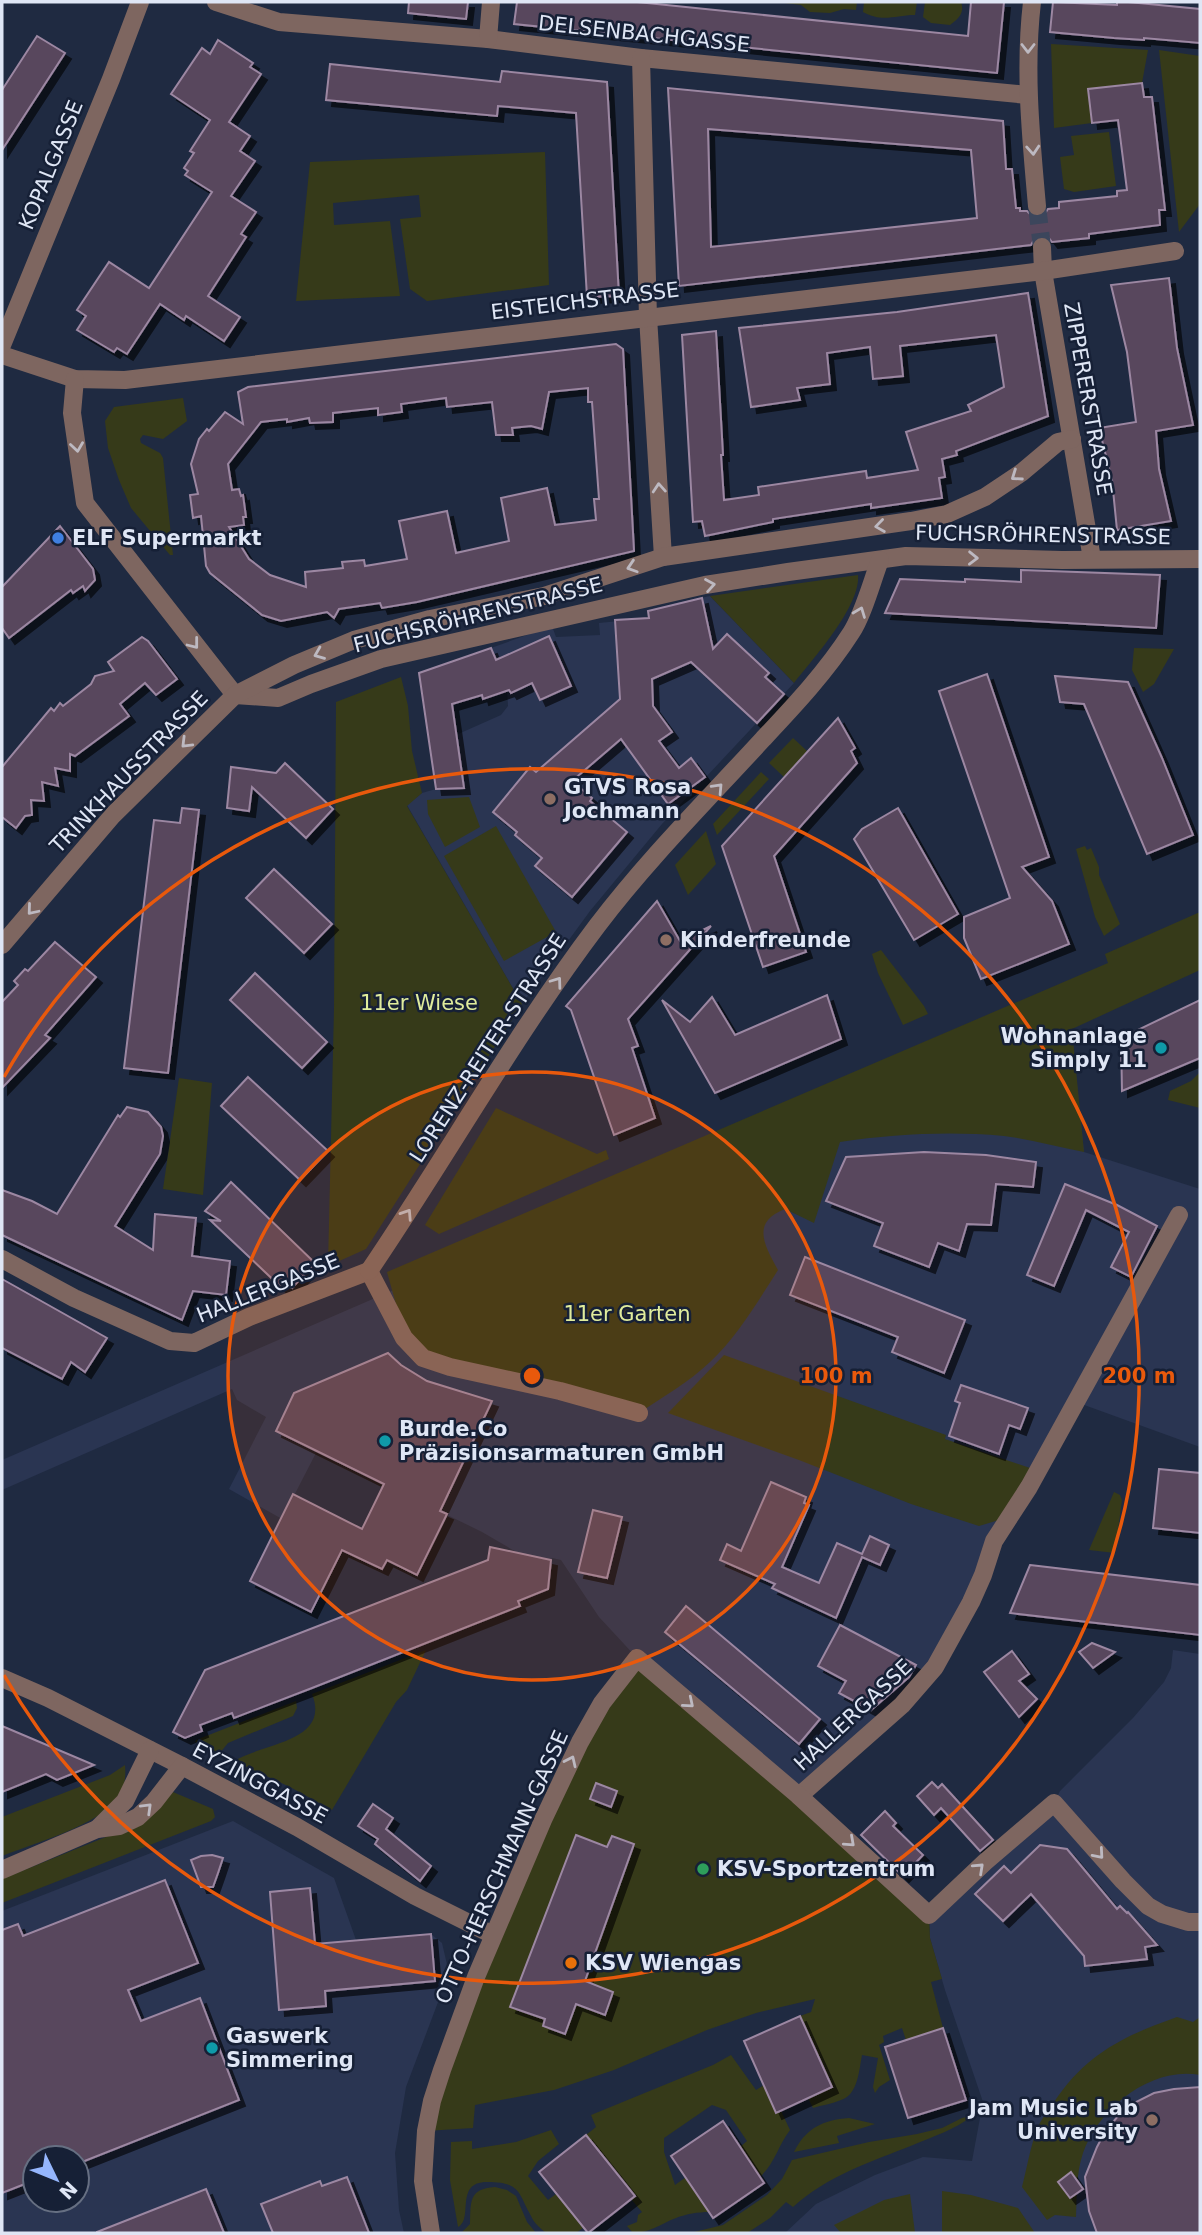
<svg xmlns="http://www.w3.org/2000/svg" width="1202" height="2235" font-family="'DejaVu Sans',sans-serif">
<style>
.built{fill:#2a3552;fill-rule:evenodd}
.green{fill:#363a19}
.building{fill:#58465d;stroke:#9c87a2;stroke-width:2;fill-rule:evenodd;filter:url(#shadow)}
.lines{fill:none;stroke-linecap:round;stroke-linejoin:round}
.minor-tunnel{stroke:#3c465c;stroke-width:18;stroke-dasharray:18 9;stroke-linecap:butt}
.minor{stroke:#7e6660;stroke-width:18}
.tertiary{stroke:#7e6660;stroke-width:18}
.oneway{stroke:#bdb9c1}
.ring{fill:none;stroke:#e8590c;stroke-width:3.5}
.shop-dot{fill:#3f7fe0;stroke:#162036;stroke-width:2.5}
.education-dot{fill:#8d6e63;stroke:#162036;stroke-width:2.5}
.culture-dot{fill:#0f9aa8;stroke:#162036;stroke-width:2.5}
.leisure-dot{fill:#2e9e5b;stroke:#162036;stroke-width:2.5}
.food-dot{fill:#e8710a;stroke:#162036;stroke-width:2.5}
.labels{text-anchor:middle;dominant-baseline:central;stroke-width:5;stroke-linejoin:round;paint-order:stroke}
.street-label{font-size:21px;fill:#dfe6f5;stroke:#162036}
.poi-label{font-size:21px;font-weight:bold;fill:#dfe6f5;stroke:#162036;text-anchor:start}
.park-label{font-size:21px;fill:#e0ec9c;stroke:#162036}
.centre{fill:#e8590c;stroke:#162036;stroke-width:3.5}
.ring-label{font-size:21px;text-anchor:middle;font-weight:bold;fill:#e8590c;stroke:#162036;stroke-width:5;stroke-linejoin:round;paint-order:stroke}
</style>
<defs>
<filter id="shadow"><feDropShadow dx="6" dy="6" stdDeviation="0" flood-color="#0009"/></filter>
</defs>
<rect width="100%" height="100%" fill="#1f2a41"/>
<g class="built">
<polygon points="710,596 794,683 662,824 628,865 590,911 522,1004 407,805 422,793 436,789 464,787 456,735 501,715 508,706 507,690 491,648 552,626 556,637 600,635 599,623 649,618 648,611 672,607 672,604"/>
<polygon points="1071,1024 1084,1152 1200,1189 1200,1447 1076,1402 935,1667 799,1796 637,1658 599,1617 561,1560 552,1558 551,1560 518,1553 482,1532 317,1451 282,1519 229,1489 266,1417 237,1400 232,1389 2,1490 2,1460 518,1236"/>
<polygon points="1173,1650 1200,1654 1200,2233 785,2233 816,2204 875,2175 923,2157 972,2161 983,2102 945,1990 930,1938 929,1915 1054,1803 1060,1791 1133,1718 1164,1682 1171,1668"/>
<path d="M233,1821L334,1878L356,1940L431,1934L442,1943L449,1973L406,2087L395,2153L399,2210L404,2233H2V1911ZM35,2158H77V2200H35Z"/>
</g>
<g class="green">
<polygon points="777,2 857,2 856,10 844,9 830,13 810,12 801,5"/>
<path d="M864,2H917L915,15C895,15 883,23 863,12Z"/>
<path d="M925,2H961C965,13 958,19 950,25L931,23L923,17Z"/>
<polygon points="1051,44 1148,50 1142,83 1088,89 1092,123 1054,128"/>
<polygon points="1159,50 1200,56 1200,204 1179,232"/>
<polygon points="1109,132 1116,186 1074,192 1064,189 1060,157 1074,155 1071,136"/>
<polygon points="545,152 549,285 427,301 410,289 400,219 421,217 419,195 333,203 334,225 390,221 400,296 296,301 310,162"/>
<polygon points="183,398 187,421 163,439 143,435 140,439 141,443 160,453 163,458 173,555 170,555 131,508 119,480 108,448 105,421 114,407"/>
<path d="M858,575C861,606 813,659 794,683L710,596Z"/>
<polygon points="1134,648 1174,649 1154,684 1143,692 1132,670"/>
<polygon points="401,677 408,706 412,751 422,793 407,806 522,1004 366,1249 328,1266 334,1008 336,702"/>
<polygon points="793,738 807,751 784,777 769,763"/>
<polygon points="761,772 769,779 717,835 713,824"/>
<polygon points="469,797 480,827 445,847 428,814 427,800"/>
<polygon points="496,826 556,932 504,961 444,856"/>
<polygon points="706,831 716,864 688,895 675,865"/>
<polygon points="1085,846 1087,850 1091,848 1099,867 1099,875 1120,924 1104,936 1095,917 1076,849"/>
<path d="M1200,912V970L1072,1029L1084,1152C1058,1147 1030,1139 1004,1136C949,1131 894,1134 840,1142L814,1223L785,1209C751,1222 764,1245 778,1270C758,1301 737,1337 710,1362C689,1382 663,1397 639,1413L423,1358L399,1315L387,1272L1108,963L1105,954Z"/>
<polygon points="881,950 924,1006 928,1014 903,1025 878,973 872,954"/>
<polygon points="1200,1072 1200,1108 1168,1100 1170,1091 1191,1081"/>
<polygon points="179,1078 212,1083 203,1195 163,1189"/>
<polygon points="496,1108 597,1154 606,1150 609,1159 439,1234 425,1225"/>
<polygon points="724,1355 946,1435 945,1439 1033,1469 999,1520 979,1526 911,1504 799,1460 668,1413"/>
<polygon points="1114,1492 1120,1495 1122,1500 1115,1553 1089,1550"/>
<path d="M426,1650L407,1690L396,1702L332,1810L290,1787L234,1761C263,1743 331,1742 312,1694Z"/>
<path d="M637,1658L929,1915L930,1938L942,1979L931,1982L943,2028L906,2040L902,2028L883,2036L884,2042L879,2045L890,2080L879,2087L875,2093L873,2087L878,2058L862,2055C859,2070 858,2095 841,2100C832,2104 822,2105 813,2108L808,2098L832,2087L800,2016L811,2012L815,1999L756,2013L707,2030L614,2070L554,2090L475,2105L473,2128L426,2131L543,1820Z"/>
<polygon points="296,1701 297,1708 293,1716 228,1743 219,1754 195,1742 196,1740"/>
<path d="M125,1765C126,1775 125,1788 119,1797C100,1825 34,1843 2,1856V1817L110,1775Z"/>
<polygon points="173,1792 213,1809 215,1817 211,1821 2,1903 2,1879 138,1824"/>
<path d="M1177,2017L1193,2022L1200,2017V2075C1151,2066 1099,2108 1083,2153C1076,2173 1077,2196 1076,2217L1055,2215L1047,2220L1022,2187C1027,2168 1030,2148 1037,2129C1041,2119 1049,2110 1054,2102C1087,2053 1124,2036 1177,2017Z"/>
<path d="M731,2055L756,2090L764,2085L776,2112L781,2111L790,2130C778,2146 775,2163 760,2177L740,2147L747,2141L726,2110L712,2105L664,2138V2152L675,2185L686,2177L709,2212C698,2212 686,2214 676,2218C660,2224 650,2233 633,2233L627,2226L637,2222L638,2215L642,2212L631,2199L635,2195L586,2135L596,2127L591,2115L713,2065Z"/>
<path d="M972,2116C954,2130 934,2136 913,2145C870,2162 827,2176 793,2207L786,2202L770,2218L747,2233H690L723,2225L767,2195L782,2179L792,2160L869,2142L917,2134L942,2128L962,2118Z"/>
<path d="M849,2118L875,2124L837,2136L839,2143L794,2152C806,2128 823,2120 849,2118Z"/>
<path d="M551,2130L559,2144L538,2161L528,2176L548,2200L556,2194L583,2228L576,2233H546C540,2228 534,2223 531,2216C518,2193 521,2182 487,2182C454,2182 474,2219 458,2227L450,2180L451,2142L472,2141V2149L516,2142Z"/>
<path d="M495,2187L507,2190L516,2196L527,2222L536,2233H461L470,2224C471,2202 468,2189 495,2187Z"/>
<polygon points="942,2191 971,2195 1018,2208 1035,2233 942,2233"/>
<polygon points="910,2194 915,2233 841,2233 834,2225 884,2200"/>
</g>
<g class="building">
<polygon points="409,2 468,2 466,19 408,13"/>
<polygon points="517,2 637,2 968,36 971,2 1004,2 997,73 514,24"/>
<polygon points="1053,2 1117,5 1117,2 1128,2 1200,9 1200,43 1144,38 1144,40 1114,38 1050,32"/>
<polygon points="37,36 65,53 2,150 2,90"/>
<polygon points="218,40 253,63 250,67 261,74 229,122 250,136 240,151 255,161 231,196 256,212 241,234 246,237 208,296 240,317 224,341 186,316 184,320 160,304 127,354 117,348 114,352 77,330 86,316 77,310 109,262 149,288 212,192 185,175 188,171 184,168 194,153 190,151 210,120 171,94 202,48 210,54"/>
<polygon points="330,64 500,82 502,71 607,82 619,296 587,297 576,113 498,106 497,116 326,100"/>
<path d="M1142,83L1144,97H1152L1159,158L1165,210H1159L1160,225L1089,234V238L1052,242L1048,237L1041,236L1035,238L1031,245L679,286L668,88L1003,121L1006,169H1012L1016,208H1020V211H1027L1032,216L1037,217L1044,215L1048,209L1059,208V202L1117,196V191L1127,190L1118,120L1092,123L1088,89ZM708,129L971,150L977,218L711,247Z"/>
<polygon points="1169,278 1177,348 1193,425 1156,431 1159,469 1171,521 1117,530 1112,480 1099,428 1136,422 1127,352 1111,285"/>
<polygon points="1028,293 1048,416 956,451 957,455 942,459 945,477 939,478 942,498 871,508 871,504 773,519 773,522 705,536 702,521 693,522 682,335 716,331 723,455 721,455 724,500 759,495 758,487 866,471 867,478 918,470 906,432 971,411 968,405 1004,387 996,335 900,346 903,376 873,379 870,347 827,353 830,384 797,388 800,400 751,407 739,328 897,312"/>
<path d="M616,344L623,349L634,551L417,602L382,608L380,603L339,609L334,618L327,612L281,621L262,615L210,573L206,566L201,516L193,518L190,495L198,494L191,464L199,439L207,429L209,431L225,412L243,424L238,392L248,387ZM588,388V402H592L599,499H594L596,520L555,525L547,488L501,498L509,541L456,553L447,511L399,521L407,559L365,566L364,560L342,562L343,568L305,572L306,587L270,575L249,559L229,527L244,525L243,517H246L243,495L241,496L239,489L232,490L228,464L261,422L287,419V422L309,418L310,423L333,422V413L378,408V415L402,412L401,404L446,398L447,407L492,402L496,435H513L512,428L531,426L542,429L549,392Z"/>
<polygon points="60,526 93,569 95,580 85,591 83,586 73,593 71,590 9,638 2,628 2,587"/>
<polygon points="1021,570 1160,575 1156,628 885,613 900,579 965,582 965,579 1021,582"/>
<polygon points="702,598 713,649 727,634 769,673 765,677 784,694 757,723 691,662 652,679 653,706 672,732 659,741 679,768 691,758 705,777 668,804 621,739 572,781 592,798 590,801 627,832 572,897 535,866 542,858 515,835 517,832 493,812 530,767 536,772 620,699 615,620 649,618 648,611"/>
<polygon points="549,636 571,686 540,700 532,683 511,693 509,690 483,699 482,695 452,704 464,788 436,789 419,673 491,648 496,660"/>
<polygon points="142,637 148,641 177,679 156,695 145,683 120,704 129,716 75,756 70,754 70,771 55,768 58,786 42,782 44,801 31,800 32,815 25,816 16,828 2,817 2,767 51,708 54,711 60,703 63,706 91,684 95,676 114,671 108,662"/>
<polygon points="987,674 1049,857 1022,867 1052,901 1069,944 981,979 964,938 964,917 1010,898 939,691"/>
<polygon points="1055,676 1128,682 1162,758 1193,835 1147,854 1084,704 1060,702"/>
<polygon points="838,718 855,748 851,751 857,763 774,856 806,952 763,967 722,846"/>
<polygon points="285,763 333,809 306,838 252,787 249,811 227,808 231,767 276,773"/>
<polygon points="182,808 199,810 168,1073 124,1068 154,820 180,823"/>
<polygon points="898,808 958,914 914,940 854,839 862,829"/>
<polygon points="274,869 332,924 304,953 246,898"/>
<polygon points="657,901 680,941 711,926 628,1019 638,1046 632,1048 655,1118 614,1135 571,1010 566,1006"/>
<polygon points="55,942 96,977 45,1035 50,1038 2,1088 2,1002 18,985 14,981 25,969 28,971"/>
<polygon points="255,973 327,1042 302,1068 230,1000"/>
<polygon points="827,995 841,1039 715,1093 662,1000 690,1022 712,997 735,1035"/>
<polygon points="1200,1000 1200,1058 1122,1091 1121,1038"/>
<polygon points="248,1077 328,1151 300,1180 221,1106"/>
<polygon points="127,1107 148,1112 161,1127 163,1136 160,1154 115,1226 153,1250 155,1214 196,1218 192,1256 230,1261 226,1295 193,1291 182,1320 2,1235 2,1190 32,1201 57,1214 118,1115 120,1117"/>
<polygon points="924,1152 986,1155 1036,1162 1033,1187 996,1184 991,1225 967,1224 959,1251 938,1243 929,1267 874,1246 883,1223 826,1201 846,1157"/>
<polygon points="231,1182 315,1263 292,1288 287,1285 283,1289 210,1220 221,1221 205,1211"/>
<polygon points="1065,1184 1117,1205 1157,1226 1131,1277 1111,1267 1129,1232 1086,1210 1054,1286 1027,1275"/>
<polygon points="805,1257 965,1320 944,1373 892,1352 898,1337 790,1295"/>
<polygon points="2,1279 107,1338 85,1372 71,1362 62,1379 2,1348"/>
<polygon points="388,1353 401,1365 427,1381 492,1401 440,1511 447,1514 417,1575 387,1560 382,1569 342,1550 311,1612 250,1581 293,1494 362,1529 384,1484 276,1431 294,1393"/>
<polygon points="961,1385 1028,1408 1020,1429 1009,1425 999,1454 949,1436 960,1403 955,1401"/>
<polygon points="1159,1469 1200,1473 1200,1533 1153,1528"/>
<polygon points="771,1482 806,1497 804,1503 809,1505 782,1567 819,1583 837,1543 862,1554 870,1536 889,1545 880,1565 862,1557 836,1618 772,1588 775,1584 720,1560 727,1544 741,1551"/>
<polygon points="593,1510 622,1517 607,1578 578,1572"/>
<polygon points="490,1547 551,1560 548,1589 518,1601 520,1606 312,1688 234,1718 232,1713 200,1725 202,1731 185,1738 173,1732 205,1670 488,1560"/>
<polygon points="1030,1565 1200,1585 1200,1635 1010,1613"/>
<polygon points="686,1606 820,1719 799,1744 665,1632"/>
<polygon points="840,1625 916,1665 909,1677 871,1710 839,1693 846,1681 818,1666"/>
<polygon points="1092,1643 1115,1652 1093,1668 1079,1652"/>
<polygon points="1012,1651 1029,1674 1019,1681 1037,1699 1019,1717 984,1672"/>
<polygon points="2,1726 94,1765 57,1780 46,1774 2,1792"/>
<polygon points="932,1782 938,1788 942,1784 993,1840 980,1851 941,1808 934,1815 917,1796"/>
<polygon points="596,1783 617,1791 611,1807 590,1799"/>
<polygon points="373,1804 393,1818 386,1829 431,1866 420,1881 375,1844 378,1839 358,1826"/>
<polygon points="885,1811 896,1823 893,1826 923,1855 903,1876 861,1835"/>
<polygon points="576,1835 607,1847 612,1836 634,1844 585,1981 613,1992 605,2015 576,2004 565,2034 543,2026 545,2019 510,2007"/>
<polygon points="1040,1845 1067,1849 1117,1909 1120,1906 1127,1913 1128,1912 1157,1945 1145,1947 1147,1959 1085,1966 1084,1956 1031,1894 1003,1921 975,1894 1004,1866 1011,1873"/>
<polygon points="212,1855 223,1858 218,1873 213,1887 201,1887 191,1860 201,1856"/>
<polygon points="165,1880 198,1963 128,1990 141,2021 200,1998 239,2100 77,2164 77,2158 35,2158 35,2180 2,2193 2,1930 18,1924 23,1936"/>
<polygon points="310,1888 315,1944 431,1934 435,1981 325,1991 326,2006 279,2010 270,1892"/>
<polygon points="800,2016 832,2087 776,2113 744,2041"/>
<polygon points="943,2028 966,2100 908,2118 885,2047"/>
<polygon points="1200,2087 1200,2233 1097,2233 1089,2211 1085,2177 1097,2147 1106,2130 1119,2115 1136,2102 1154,2093 1174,2089"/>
<polygon points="723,2121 764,2183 713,2218 671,2156"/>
<polygon points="586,2135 635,2196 588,2233 539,2172"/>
<polygon points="1071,2172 1083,2189 1070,2198 1058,2182"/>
<polygon points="347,2177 369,2233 273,2233 261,2204 320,2181 322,2186"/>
<polygon points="206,2189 224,2233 97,2233 97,2232"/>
</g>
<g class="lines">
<polyline class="minor-tunnel" points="1037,206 1042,247"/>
<g class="minor">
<polyline points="216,2 279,22 488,39 641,58 1028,95"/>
<path d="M1032,2C1024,70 1031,138 1037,206"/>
<polyline points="488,39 491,2"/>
<polyline points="641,58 648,317 663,557"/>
<polyline points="1042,247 1043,271 1092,559"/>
<polyline points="2,355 75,379 125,380 1043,271 1175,251"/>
<polyline points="75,379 72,413 85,503 235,695"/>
<polyline points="235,695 278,698 311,684 381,659 705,585 788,572 906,556 1062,560 1200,559"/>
<polyline points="2,945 113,815 235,695 294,665 354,640 430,619 544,596 663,557 911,521 947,514 985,497 1021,473 1058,442 1072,439"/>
<polyline points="2,1259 74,1298 170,1341 194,1343 249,1317 369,1271 404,1338 423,1358 450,1367 560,1391 639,1413"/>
<path d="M369,1271C447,1156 514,1036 597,926C647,860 707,800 763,739C794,706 826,672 851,633C863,615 872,581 880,560"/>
<polyline points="2,1678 48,1698 182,1766 297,1827 415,1896 493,1935"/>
<polyline points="799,1796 902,1705 935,1667 971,1602 983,1575 994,1541 1029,1487 1179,1215"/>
<polyline points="97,1829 125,1801 150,1750"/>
<polyline points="2,1870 97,1829 119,1826 138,1817 154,1802 182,1766"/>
<polyline points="431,2233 423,2181 426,2131 432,2101 442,2070 476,1977 543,1820 580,1742 602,1703 637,1658 799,1796 929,1915 985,1862 1054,1803 1123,1881 1148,1906 1162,1914 1188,1922 1200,1922"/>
</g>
<polyline class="tertiary" points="2,345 111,79 140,2"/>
</g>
<defs><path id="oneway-chevron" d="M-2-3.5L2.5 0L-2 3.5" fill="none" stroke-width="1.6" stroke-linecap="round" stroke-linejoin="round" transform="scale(1.75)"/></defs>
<g class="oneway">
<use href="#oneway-chevron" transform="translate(1028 48) rotate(90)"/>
<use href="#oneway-chevron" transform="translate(1033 150) rotate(86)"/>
<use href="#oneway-chevron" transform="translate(77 447) rotate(82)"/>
<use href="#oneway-chevron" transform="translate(1016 476) rotate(145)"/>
<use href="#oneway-chevron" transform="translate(659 488) rotate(-94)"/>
<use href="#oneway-chevron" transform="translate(880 526) rotate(172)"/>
<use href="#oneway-chevron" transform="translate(973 558) rotate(1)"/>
<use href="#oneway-chevron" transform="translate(632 567) rotate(162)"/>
<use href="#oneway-chevron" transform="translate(710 585) rotate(-10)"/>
<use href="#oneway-chevron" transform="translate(860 612) rotate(-69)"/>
<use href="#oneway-chevron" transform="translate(194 644) rotate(52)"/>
<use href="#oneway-chevron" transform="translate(319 654) rotate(158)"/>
<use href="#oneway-chevron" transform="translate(186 743) rotate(135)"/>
<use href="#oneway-chevron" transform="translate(718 788) rotate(-47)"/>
<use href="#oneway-chevron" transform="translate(32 910) rotate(130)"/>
<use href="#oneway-chevron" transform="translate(557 982) rotate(-54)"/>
<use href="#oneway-chevron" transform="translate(407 1214) rotate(-57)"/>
<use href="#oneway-chevron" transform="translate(689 1703) rotate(40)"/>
<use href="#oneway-chevron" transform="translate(571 1761) rotate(-65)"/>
<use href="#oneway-chevron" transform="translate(147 1808) rotate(-44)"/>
<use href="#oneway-chevron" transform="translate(850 1842) rotate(42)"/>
<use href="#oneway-chevron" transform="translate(1099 1854) rotate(49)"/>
<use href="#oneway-chevron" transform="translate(979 1868) rotate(-43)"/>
</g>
<circle cx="532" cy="1376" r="304" fill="#e8590c" fill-opacity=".12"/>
<g class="ring">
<circle cx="532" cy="1376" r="304"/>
<path d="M4 1077A607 607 0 1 1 4 1675"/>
</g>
<circle class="shop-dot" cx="58" cy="538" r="7"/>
<g class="education-dot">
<circle cx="550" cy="799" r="7"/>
<circle cx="666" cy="940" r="7"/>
<circle cx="1152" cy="2120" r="7"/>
</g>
<g class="culture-dot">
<circle cx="1161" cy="1048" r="7"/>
<circle cx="385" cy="1441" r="7"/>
<circle cx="212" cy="2048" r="7"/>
</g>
<circle class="leisure-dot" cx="703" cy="1869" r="7"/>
<circle class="food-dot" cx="571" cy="1963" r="7"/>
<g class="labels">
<g class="street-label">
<text transform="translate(644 34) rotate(6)">DELSENBACHGASSE</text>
<text transform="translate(51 165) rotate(-68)">KOPALGASSE</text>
<text transform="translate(585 301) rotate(-7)">EISTEICHSTRASSE</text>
<text transform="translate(1088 399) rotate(80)">ZIPPERERSTRASSE</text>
<text transform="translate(1043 535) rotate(1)">FUCHSRÖHRENSTRASSE</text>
<text transform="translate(478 615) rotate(-14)">FUCHSRÖHRENSTRASSE</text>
<text transform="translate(129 772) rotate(-46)">TRINKHAUSSTRASSE</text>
<text transform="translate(488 1048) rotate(-57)">LORENZ-REITER-STRASSE</text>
<text transform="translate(268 1288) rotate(-22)">HALLERGASSE</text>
<text transform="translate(853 1715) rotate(-43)">HALLERGASSE</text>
<text transform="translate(260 1783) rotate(28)">EYZINGGASSE</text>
<text transform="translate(502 1867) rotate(-66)">OTTO-HERSCHMANN-GASSE</text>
</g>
<g class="poi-label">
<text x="72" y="538">ELF Supermarkt</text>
<text x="564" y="787">GTVS Rosa<tspan x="564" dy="24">Jochmann</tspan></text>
<text x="680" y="940">Kinderfreunde</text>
<text x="1147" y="1036" text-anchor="end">Wohnanlage<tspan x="1147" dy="24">Simply 11</tspan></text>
<text x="399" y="1429">Burde.Co<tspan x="399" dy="24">Präzisionsarmaturen GmbH</tspan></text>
<text x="717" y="1869">KSV-Sportzentrum</text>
<text x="585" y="1963">KSV Wiengas</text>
<text x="226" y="2036">Gaswerk<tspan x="226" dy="24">Simmering</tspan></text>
<text x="1138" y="2108" text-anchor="end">Jam Music Lab<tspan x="1138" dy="24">University</tspan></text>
</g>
<g class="park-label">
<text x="419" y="1003">11er Wiese</text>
<text x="627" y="1314">11er Garten</text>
</g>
</g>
<circle cx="532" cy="1376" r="10" class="centre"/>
<g class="ring-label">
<text x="836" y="1383">100 m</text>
<text x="1139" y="1383">200 m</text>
</g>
<rect width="1202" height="2235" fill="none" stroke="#dfe6f5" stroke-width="7"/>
<g transform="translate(56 2179) rotate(133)"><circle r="33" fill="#162036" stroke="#666f82" stroke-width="2"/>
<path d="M0-5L12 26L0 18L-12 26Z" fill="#95b6fd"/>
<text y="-10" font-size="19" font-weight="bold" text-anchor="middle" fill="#dfe6f5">N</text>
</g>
</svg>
